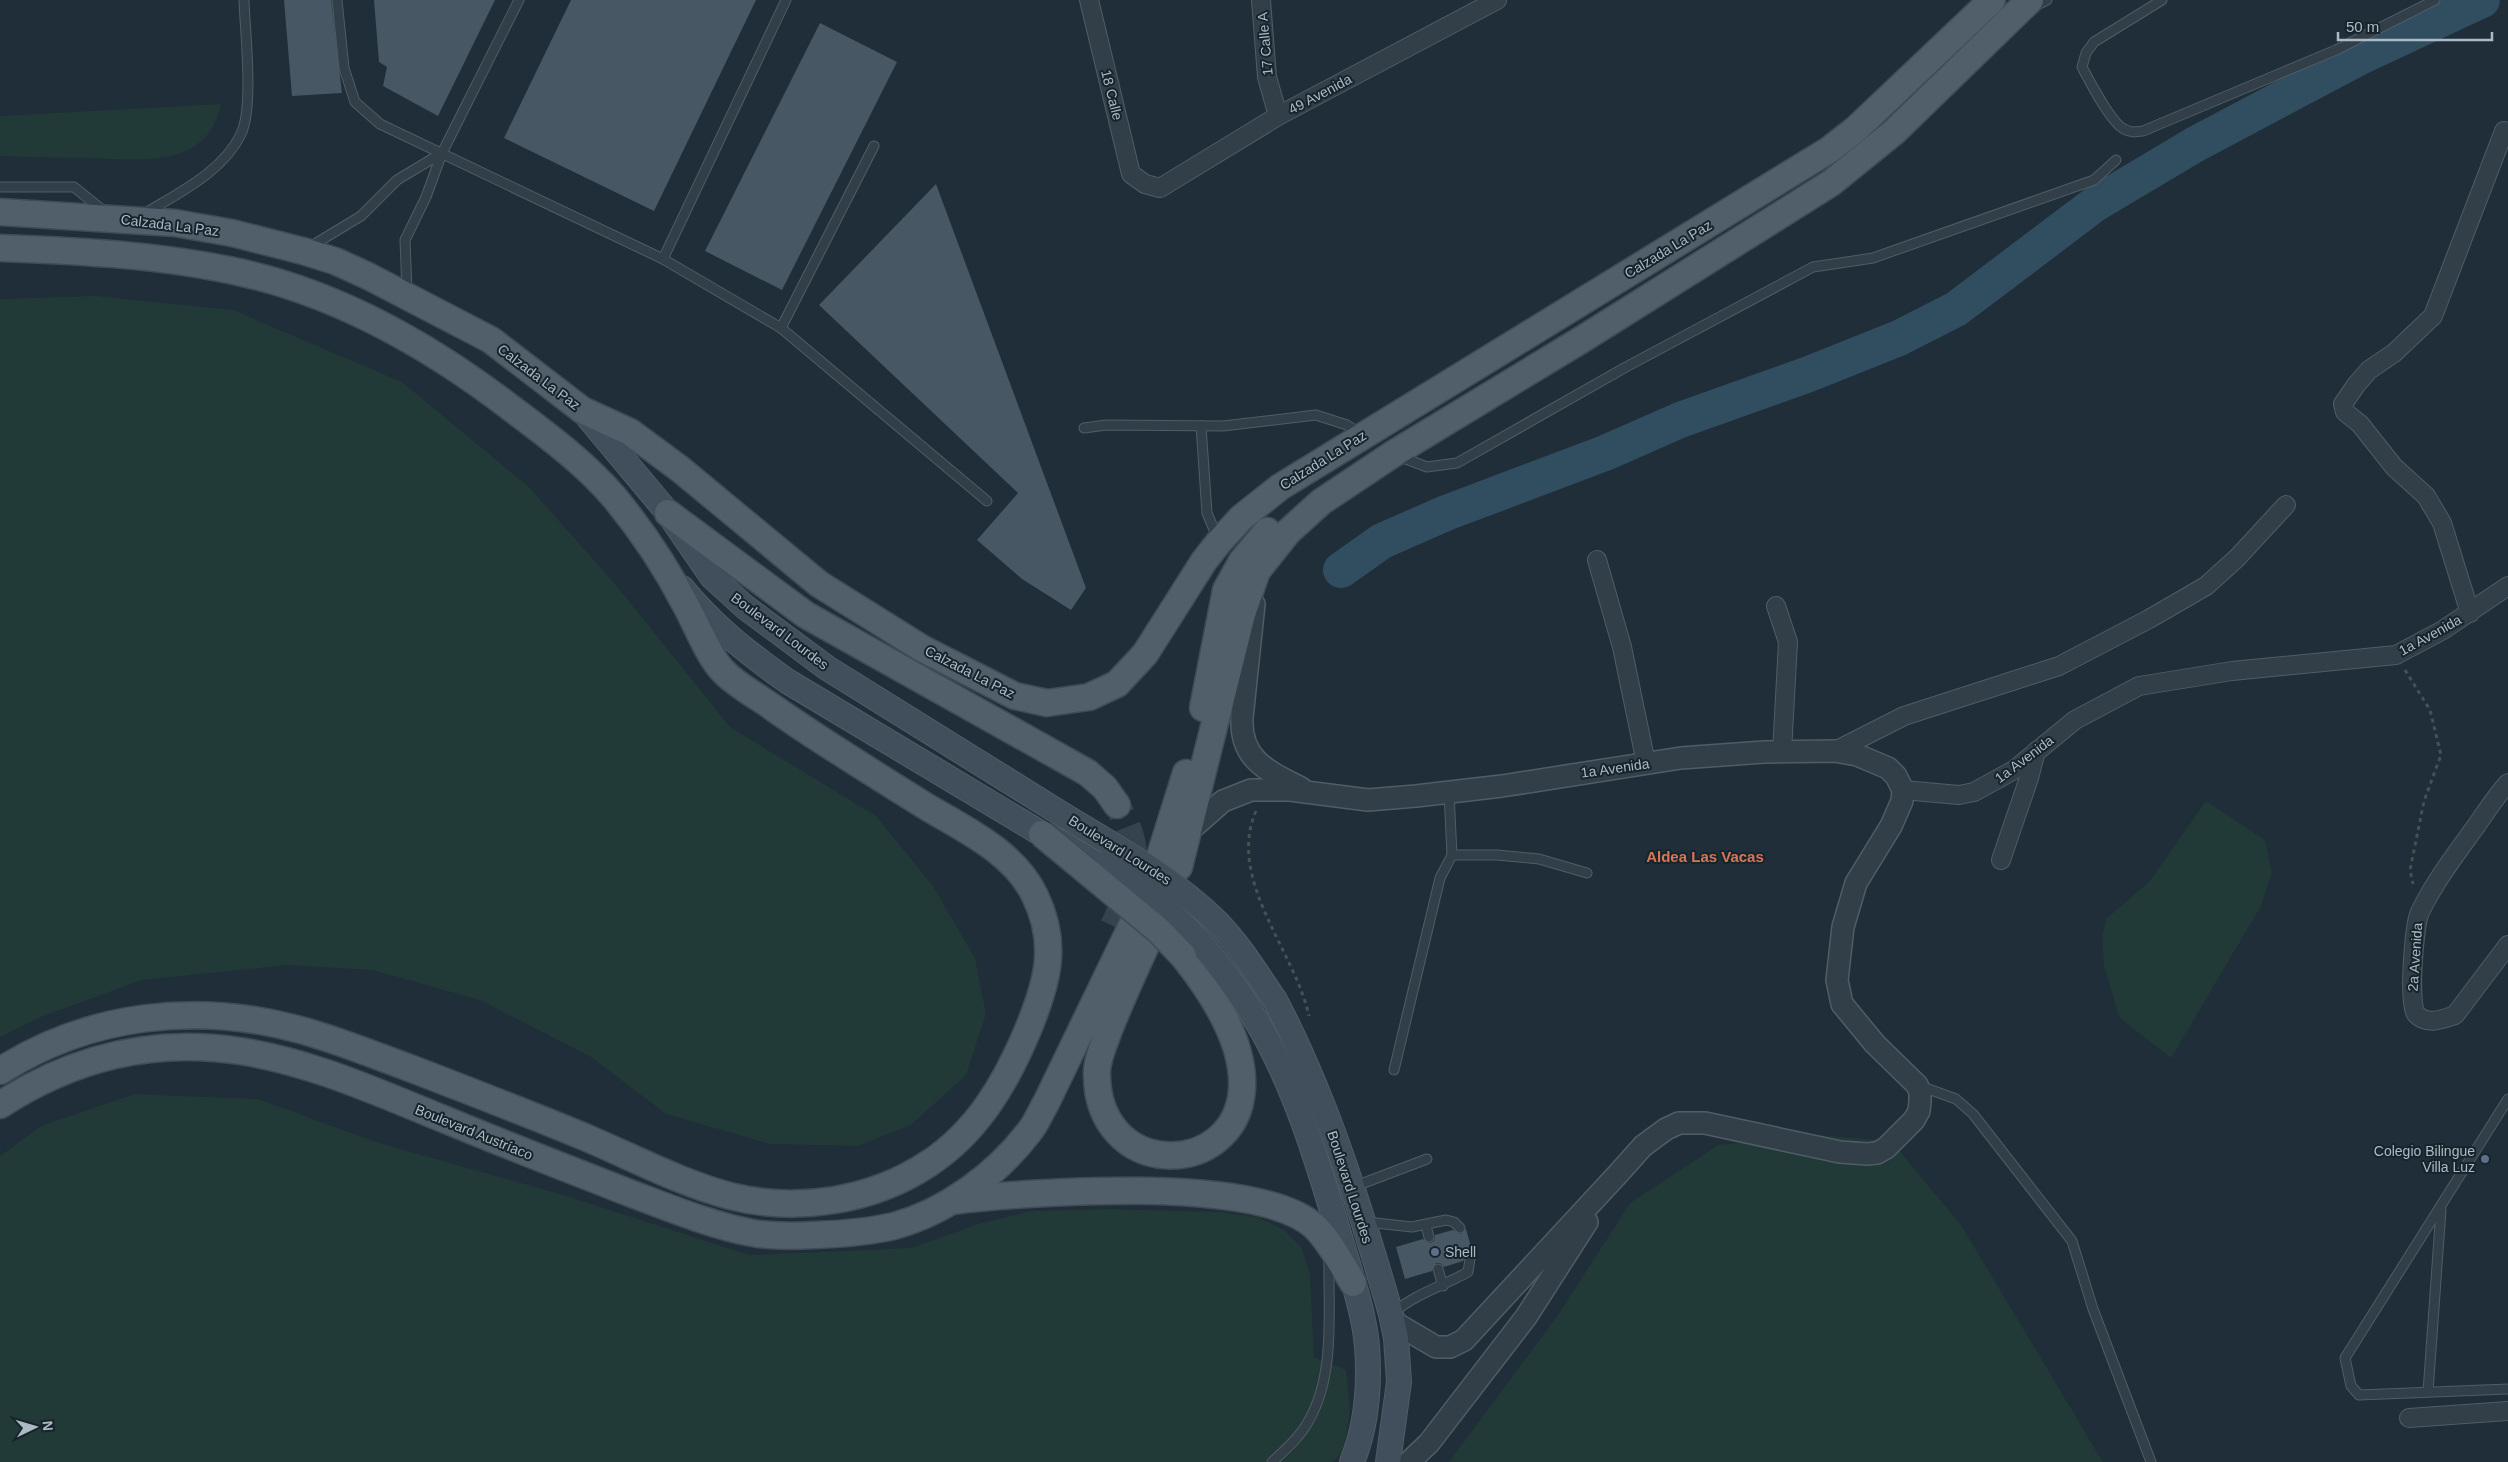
<svg xmlns="http://www.w3.org/2000/svg" width="2508" height="1462" font-family="Arial,sans-serif">
<style>
.green{fill:#213937}
.lines{fill:none;stroke-linecap:round;stroke-linejoin:round}
.river{stroke:#314d60;stroke-width:36}
.building{fill:#475864}
.primary-tunnel{stroke:#34434d;stroke-width:26;stroke-dasharray:26 13;stroke-linecap:butt}
.service-casing{stroke:#505d66;stroke-width:11}
.minor-casing{stroke:#505d66;stroke-width:20}
.tertiary-casing{stroke:#505d66;stroke-width:24}
.secondary-casing{stroke:#505d66;stroke-width:26}
.primary-casing{stroke:#3f4b55;stroke-width:29}
.path{stroke:#3e5554;stroke-width:3;stroke-dasharray:4 4;stroke-linecap:butt}
.service{stroke:#323f48;stroke-width:9}
.minor{stroke:#323f48;stroke-width:18}
.tertiary{stroke:#323f48;stroke-width:21}
.secondary{stroke:#404f5b;stroke-width:24}
.primary{stroke:#505f69;stroke-width:26}
.secondary-bridge-casing{stroke:#505d66;stroke-width:26;stroke-linecap:butt}
.primary-bridge-casing{stroke:#3f4b55;stroke-width:29;stroke-linecap:butt}
.secondary-bridge{stroke:#404f5b;stroke-width:24}
.primary-bridge{stroke:#505f69;stroke-width:26}
.service-dot{fill:#5c6f8a;stroke:#18242c;stroke-width:2}
.labels{text-anchor:middle;dominant-baseline:central;stroke-width:4;stroke-linejoin:round;paint-order:stroke}
.street-label{font-size:14px;fill:#acbac5;stroke:#18242c}
.poi-label{font-size:14px;fill:#acbac5;stroke:#18242c;text-anchor:end}
.neighbourhood-label{font-size:15px;font-weight:bold;fill:#d77755;stroke:#18242c}
</style>
<rect width="100%" height="100%" fill="#1f2e38"/>
<g class="green">
<path d="M221,104C208,169 143,160 92,158C61,158 31,157 0,156V116Z"/>
<polygon points="96,296 233,310 402,382 529,487 616,585 730,727 876,816 933,886 975,958 986,1014 966,1075 911,1125 858,1146 770,1144 666,1114 591,1057 480,1000 372,970 288,965 142,980 41,1017 0,1037 0,299"/>
<polygon points="2206,801 2265,840 2272,872 2261,906 2171,1058 2119,1017 2104,965 2102,939 2106,919 2149,882"/>
<polygon points="135,1094 258,1099 376,1142 567,1196 749,1255 911,1248 978,1224 1032,1211 1108,1209 1220,1212 1258,1217 1284,1230 1302,1248 1310,1275 1314,1357 1346,1370 1350,1409 1344,1450 1332,1462 0,1462 0,1156 41,1126"/>
<polygon points="1817,1135 1891,1141 1961,1225 2103,1462 1449,1462 1560,1312 1630,1203 1718,1145"/>
</g>
<g class="lines">
<polyline class="river" points="1341,570 1382,541 1446,513 1605,453 1680,420 1809,374 1899,338 1956,309 2095,204 2194,145 2358,58 2482,0"/>
</g>
<g class="building">
<polygon points="284,0 331,0 342,93 292,96"/>
<polygon points="374,0 495,0 438,116 383,86 387,67 379,62"/>
<polygon points="571,0 756,0 654,211 504,138"/>
<polygon points="820,23 897,62 782,290 705,251"/>
<polygon points="936,184 1086,588 1071,610 1022,579 977,540 1018,493 819,305"/>
<polygon points="1466,1229 1473,1254 1467,1253 1463,1261 1444,1267 1440,1263 1436,1263 1432,1271 1405,1279 1396,1247 1423,1239 1430,1243 1434,1241 1435,1235 1453,1230 1461,1234"/>
</g>
<g class="lines">
<path class="primary-tunnel" d="M1113,926C1135,878 1145,853 1117,805"/>
<defs>
<g id="service">
<polyline points="337,0 344,68 355,102 380,124 663,259 781,328 987,501"/>
<path d="M2162,0L2094,42L2086,53L2082,67C2089,80 2111,123 2124,129C2131,133 2136,132 2143,131L2336,50L2435,0"/>
<polyline points="2033,7 2047,0"/>
<polyline points="0,187 74,187 105,212"/>
<path d="M144,214C178,193 223,172 241,134C254,107 245,32 244,0"/>
<polyline points="308,248 361,216 397,180 442,153"/>
<polyline points="663,259 786,0"/>
<polyline points="407,291 405,240 426,197 442,153 519,0"/>
<polyline points="781,328 874,146"/>
<polyline points="1201,426 1207,513 1218,539"/>
<polyline points="1084,428 1106,425 1223,426 1316,415 1347,425 1359,433"/>
<polyline points="1398,456 1427,467 1457,463 1626,367 1813,267 1873,258 2094,180 2116,160"/>
<polyline points="1449,793 1452,855"/>
<polyline points="1394,1070 1440,878 1452,855 1497,855 1539,859 1587,873"/>
<polyline points="1920,1086 1956,1099 1973,1114 2072,1241 2093,1309 2151,1462"/>
<polyline points="2508,1099 2345,1358 2351,1386 2359,1395 2508,1389"/>
<polyline points="1353,1187 1427,1159"/>
<polyline points="1367,1222 1412,1227 1446,1220 1454,1222 1460,1228"/>
<polyline points="1426,1226 1429,1237"/>
<polyline points="1438,1269 1443,1286"/>
<path d="M1393,1313C1415,1294 1443,1286 1468,1272L1470,1259"/>
<polyline points="2428,1392 2441,1210"/>
<path d="M1272,1462C1285,1450 1299,1438 1308,1422C1336,1375 1328,1310 1329,1257"/>
</g>
<g id="minor">
<polyline points="1089,0 1131,174 1145,184 1160,188 1278,116 1497,0"/>
<polyline points="1261,0 1267,77 1278,116"/>
<polyline points="1597,560 1622,647 1646,763"/>
<polyline points="1776,606 1788,642 1782,752"/>
<polyline points="2470,613 2442,523 2426,496 2394,467 2360,424 2345,412 2343,404 2356,385 2369,370 2394,353 2433,316 2504,131"/>
<polyline points="1835,751 1904,716 2059,666 2149,619 2206,586 2237,558 2286,505"/>
<path d="M2508,783C2496,796 2486,812 2476,826C2456,854 2435,881 2420,912C2414,924 2408,1004 2416,1014C2427,1026 2443,1019 2455,1015L2508,945"/>
<polyline points="1903,790 1959,795 1974,792 2014,770 2075,720 2139,686 2232,671 2396,655 2443,630 2508,586"/>
<polyline points="2001,860 2029,778 2036,751"/>
<polyline points="2409,1418 2508,1411"/>
</g>
<g id="tertiary">
<path d="M1254,604L1242,718C1240,760 1268,771 1301,788"/>
<polyline points="1189,831 1223,801 1251,790 1290,790 1368,800 1416,796 1502,786 1681,758 1764,752 1835,751 1857,755 1888,768 1896,776 1903,790 1902,801 1891,826 1856,883 1843,927 1837,980 1842,1004 1875,1044 1917,1085 1920,1092 1920,1102 1919,1111 1914,1120 1886,1148 1877,1153 1867,1154 1840,1152 1705,1123 1679,1123 1666,1129 1643,1146 1617,1175 1464,1340 1450,1347 1436,1347 1392,1321"/>
<polyline points="1409,1462 1429,1443 1526,1317 1587,1222"/>
</g>
<g id="secondary">
<polyline points="582,410 668,513 712,577 745,607 827,668 1060,813"/>
<path d="M682,588C712,625 749,654 787,681L1042,834L1106,863"/>
<path d="M1275,1000C1327,1099 1360,1207 1391,1314L1396,1338L1399,1382L1388,1462"/>
<path d="M1256,1020C1297,1089 1320,1170 1343,1247C1352,1278 1364,1313 1367,1346C1370,1386 1367,1425 1352,1462"/>
</g>
<g id="primary">
<polyline points="0,212 175,223 232,233 303,251 335,261 368,276 491,340 582,410 630,432 680,469 819,584 923,649 1015,696 1047,703 1089,697 1117,684 1145,654 1204,561 1219,542 1241,518 1280,487 1829,150 1856,129 1992,0"/>
<path d="M0,248C82,251 163,255 243,273C340,295 428,345 507,405C544,433 583,461 614,497C642,531 665,565 685,604C696,623 708,656 723,671C737,686 759,697 775,709C825,744 876,775 927,807C966,830 1015,853 1035,896C1059,945 1047,984 1027,1032C1005,1084 977,1132 928,1164C872,1201 796,1213 730,1196C681,1183 634,1158 587,1138C527,1113 467,1090 407,1067C371,1054 335,1039 297,1029C196,1002 89,1014 0,1071"/>
<polyline points="668,513 806,615 1088,773 1105,788 1117,805"/>
<polyline points="1203,708 1226,590 1242,561 1267,531"/>
<polyline points="1160,856 1186,773"/>
<polyline points="1179,867 1242,614 1257,571 1288,532 1321,502 1393,454 1581,340 1831,183 1894,132 2030,0"/>
<path d="M1152,932C1137,965 1122,997 1109,1030C1105,1042 1098,1056 1097,1070C1094,1181 1236,1180 1242,1089C1245,1041 1211,991 1183,956"/>
<path d="M0,1105C74,1057 152,1038 240,1051C312,1062 379,1093 446,1120C506,1145 566,1168 627,1192C667,1207 715,1227 758,1234C777,1236 796,1236 815,1235C841,1234 869,1232 894,1226C946,1212 997,1174 1029,1132C1036,1124 1040,1113 1046,1103L1133,923"/>
<path d="M952,1201C1028,1192 1259,1174 1315,1227C1331,1243 1342,1265 1353,1283"/>
</g>
</defs>
<use href="#service" class="service-casing"/>
<use href="#minor" class="minor-casing"/>
<use href="#tertiary" class="tertiary-casing"/>
<use href="#secondary" class="secondary-casing"/>
<use href="#primary" class="primary-casing"/>
<g class="path">
<polyline points="2405,670 2430,710 2441,755 2424,801 2410,870 2413,884"/>
<path d="M1256,811C1226,879 1295,951 1309,1016"/>
</g>
<use href="#service" class="service"/>
<use href="#minor" class="minor"/>
<use href="#tertiary" class="tertiary"/>
<use href="#secondary" class="secondary"/>
<use href="#primary" class="primary"/>
<defs>
<g id="secondary-bridge">
<path d="M1060,813C1114,846 1171,877 1216,921C1239,944 1257,974 1275,1000"/>
<path d="M1106,863C1131,882 1158,901 1181,923C1211,951 1235,985 1256,1020"/>
</g>
<polyline id="primary-bridge" points="1042,834 1158,930 1183,956"/>
</defs>
<use href="#secondary-bridge" class="secondary-bridge-casing"/>
<use href="#primary-bridge" class="primary-bridge-casing"/>
<use href="#secondary-bridge" class="secondary-bridge"/>
<use href="#primary-bridge" class="primary-bridge"/>
</g>
<g class="service-dot">
<circle cx="2485" cy="1159" r="5"/>
<circle cx="1435" cy="1252" r="5"/>
</g>
<g class="labels">
<g class="street-label">
<text transform="translate(1265 44) rotate(-95)">17 Calle A</text>
<text transform="translate(1320 94) rotate(-28)">49 Avenida</text>
<text transform="translate(1112 95) rotate(76)">18 Calle</text>
<text transform="translate(170 225) rotate(7)">Calzada La Paz</text>
<text transform="translate(1668 249) rotate(-31)">Calzada La Paz</text>
<text transform="translate(539 377) rotate(37)">Calzada La Paz</text>
<text transform="translate(1323 460) rotate(-32)">Calzada La Paz</text>
<text transform="translate(780 631) rotate(37)">Boulevard Lourdes</text>
<text transform="translate(2430 635) rotate(-29)">1a Avenida</text>
<text transform="translate(970 672) rotate(27)">Calzada La Paz</text>
<text transform="translate(2024 759) rotate(-37)">1a Avenida</text>
<text transform="translate(1615 768) rotate(-8)">1a Avenida</text>
<text transform="translate(1120 850) rotate(32)">Boulevard Lourdes</text>
<text transform="translate(2415 957) rotate(-86)">2a Avenida</text>
<text transform="translate(474 1132) rotate(22)">Boulevard Austríaco</text>
<text transform="translate(1350 1187) rotate(72)">Boulevard Lourdes</text>
</g>
<g class="poi-label">
<text x="2475" y="1151">Colegio Bilingue<tspan x="2475" dy="16">Villa Luz</tspan></text>
<text x="1445" y="1252" text-anchor="start">Shell</text>
</g>
<g class="neighbourhood-label">
<text x="1705" y="856">Aldea Las Vacas</text>
</g>
</g>
<g transform="translate(35 1427) rotate(85)" stroke="#18242c" stroke-width="4" paint-order="stroke">
<path d="M0-4L9 19L0 12L-9 19Z" fill="#acbac5"/>
<text y="-8" font-size="14" font-weight="bold" text-anchor="middle" fill="#acbac5">N</text>
</g>
<path d="M2338 32v8h154v-8" fill="none" stroke="#acbac5" stroke-width="2.5"/>
<text x="2346" y="32" font-size="15" fill="#acbac5" stroke="#18242c" stroke-width="4" paint-order="stroke">50 m</text>
</svg>
